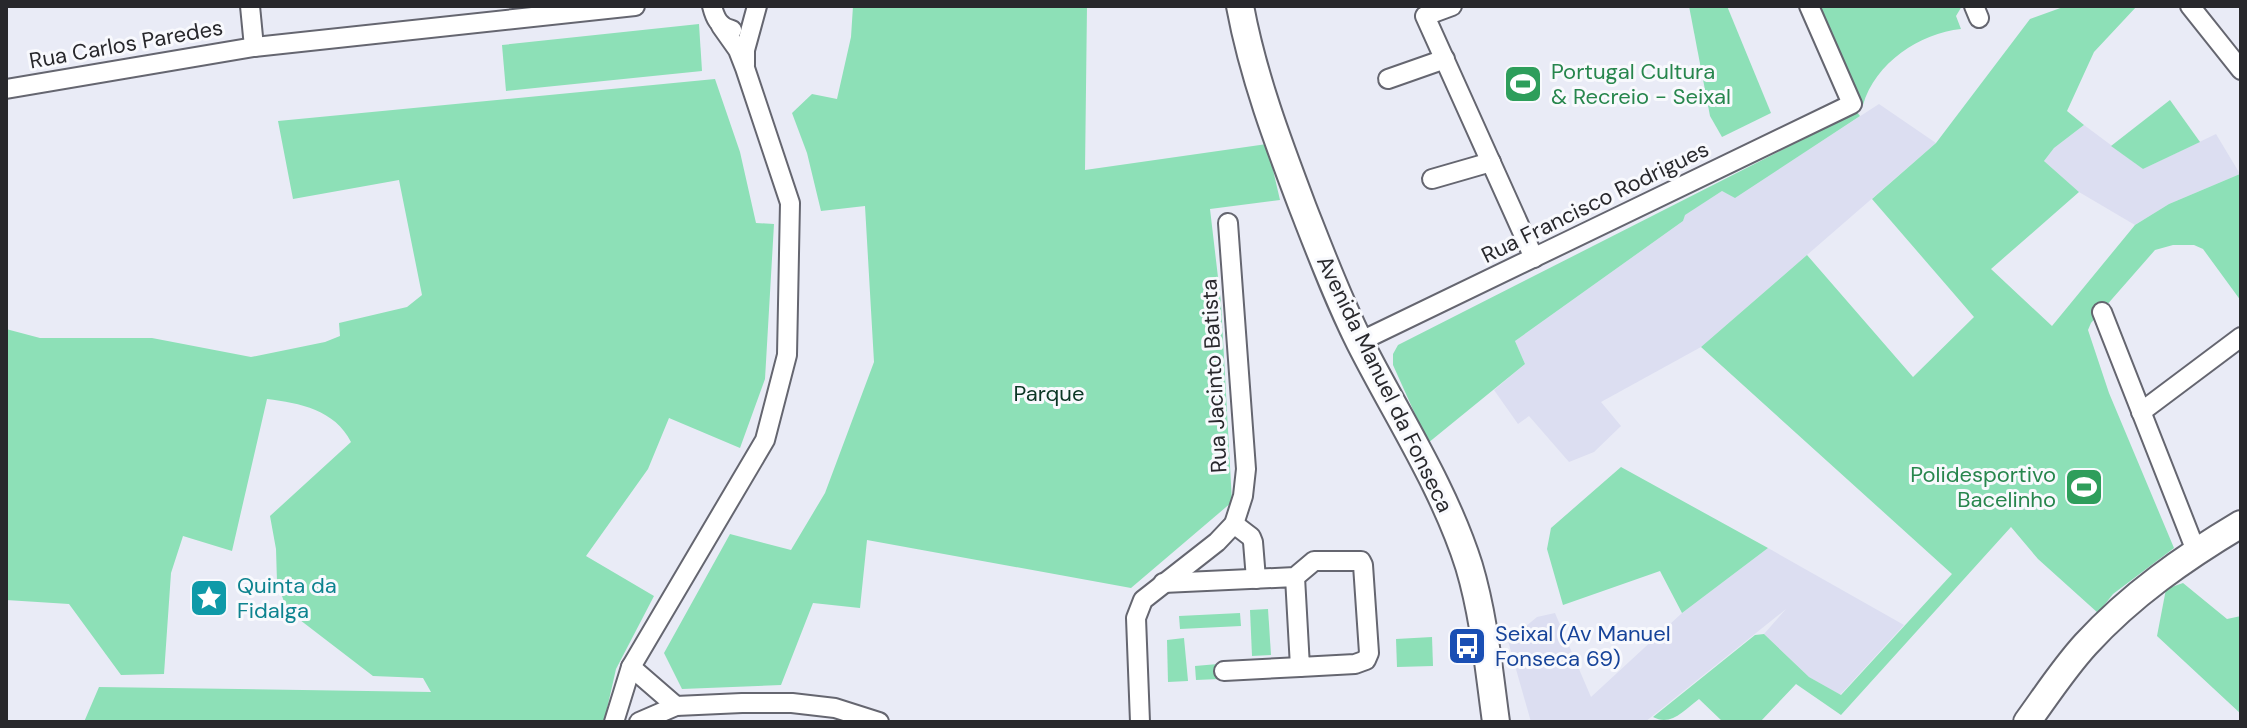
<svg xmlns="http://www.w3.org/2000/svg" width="2247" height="728" font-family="'DM Sans',sans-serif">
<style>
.built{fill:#dcdef1}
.green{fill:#8de0b7}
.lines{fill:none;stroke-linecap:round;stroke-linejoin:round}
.street-casing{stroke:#656670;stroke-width:22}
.secondary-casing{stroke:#656670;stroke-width:30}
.street{stroke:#fff;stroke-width:18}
.secondary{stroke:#fff;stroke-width:26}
.labels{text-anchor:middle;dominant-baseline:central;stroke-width:6;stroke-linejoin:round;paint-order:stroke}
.street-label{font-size:22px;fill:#28282c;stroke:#f8f9fd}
.leisure-label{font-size:22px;fill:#27864d;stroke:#f8f9fd;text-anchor:start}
.park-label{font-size:22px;fill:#0b3725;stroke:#f8f9fd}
.culture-label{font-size:22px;fill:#0d838f;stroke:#f8f9fd;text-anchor:start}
.transit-label{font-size:22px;fill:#164399;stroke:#f8f9fd;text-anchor:start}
</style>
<rect width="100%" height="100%" fill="#e9ebf6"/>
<g class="built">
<polygon points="1879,104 1936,143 1701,347 1601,402 1621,426 1594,452 1569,462 1529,416 1518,424 1494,390 1525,364 1515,341 1683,221 1684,215 1722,191 1735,197"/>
<polygon points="2084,125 2143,169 2216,134 2240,174 2169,204 2135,225 2079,192 2044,161 2054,148"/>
<polygon points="1768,548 1904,625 1840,695 1809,677 1764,634 1786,609 1645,722 1531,722 1508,641 1537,617 1555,613 1591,697 1682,613"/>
</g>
<g class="green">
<polygon points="853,6 1087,6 1085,170 1267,144 1280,200 1210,209 1221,303 1232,502 1131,588 867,540 860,608 813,603 781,685 682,689 664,653 730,534 791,550 825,493 874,362 865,206 821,211 807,153 792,113 812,94 837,99 851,37"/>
<polygon points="1689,6 1727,6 1771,113 1722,137 1710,116"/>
<path d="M1820,6H1962L1956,16L1961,29C1920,33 1875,63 1863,105Z"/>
<path d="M2066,6H2137L2094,52L2067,111L2084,125L2054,148L2044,161L2079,192L1991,269L2052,326L2135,225L2169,204L2240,174L2241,176V301L2203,249L2194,245H2173L2155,250L2091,323L2088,330L2109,393L2174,548L2113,594L2098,613L2038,559L2011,527L1841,715L1796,684L1760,722H1723L1699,699C1684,710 1671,727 1653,717L1755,635L1764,634L1809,677L1841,695L1952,574L1701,347L1807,255L1913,377L1974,317L1872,199L1936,143L2030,19Z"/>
<polygon points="699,24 702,71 506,91 502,45"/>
<path d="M715,79L740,152L756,223L774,224L765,379L740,448L669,418L648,469L586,556L654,596L616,669L604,722H84L99,687L431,692L423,678L373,676L287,610L277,582L276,549L270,516L351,442C335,410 300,403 267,399L232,551L183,536L171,573L164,674L121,675L69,604L6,600V329L40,338H152L251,357L325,342L340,336L339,323L407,307L422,295L399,180L293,199L278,121Z"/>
<polygon points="2170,100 2200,142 2143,169 2111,146"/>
<polygon points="1857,112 1860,116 1735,198 1722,191 1685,215 1683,221 1515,341 1525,364 1428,443 1393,365 1393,354 1398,345"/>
<polygon points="1621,467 1768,548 1682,613 1660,571 1563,605 1547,549 1551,528"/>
<polygon points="2183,583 2227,619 2241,616 2241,714 2157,636 2166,589"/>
<polygon points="1268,609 1271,655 1252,656 1250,610"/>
<polygon points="1240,613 1241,626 1180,629 1179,616"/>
<polygon points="1432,637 1433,666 1397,667 1396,639"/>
<polygon points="1184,638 1188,681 1168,682 1167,640"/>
<polygon points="1218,664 1219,679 1196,680 1195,666"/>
</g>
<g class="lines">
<defs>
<g id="street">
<polyline points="250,6 254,47"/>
<path d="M712,6C715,18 719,27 732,30"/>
<polyline points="1452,6 1425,16 1534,258"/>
<polyline points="1974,6 1979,18"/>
<polyline points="2190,6 2241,70"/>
<polyline points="745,65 745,50 757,6"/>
<polyline points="1388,79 1445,59"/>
<polyline points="6,89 254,47 635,6"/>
<polyline points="1432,179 1491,162"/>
<polyline points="2102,312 2196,551"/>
<polyline points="1359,342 1852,104 1809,6"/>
<polyline points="2141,412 2241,337"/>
<polyline points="1234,524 1251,537 1253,542 1256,579"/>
<polyline points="1163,583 1295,577 1300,667 1355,664 1366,660 1369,653 1363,565 1361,561 1314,561 1295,577"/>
<polyline points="631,667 676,706"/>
<polyline points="1224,671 1300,667"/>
<polyline points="614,722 631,667 765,440 787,355 790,203 745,68 738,50 721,26"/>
<polyline points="639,722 676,706 742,703 792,703 835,708 879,722"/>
<polyline points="1140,722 1136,618 1143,600 1217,542 1234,524 1243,496 1246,469 1228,223"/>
</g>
<g id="secondary">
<path d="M1240,6C1253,76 1278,142 1303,208C1321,254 1338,299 1360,343C1397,416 1444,487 1469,566C1484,616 1489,671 1496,722"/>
<path d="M2027,722C2046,696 2064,668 2086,644C2131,595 2184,558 2241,524"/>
</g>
</defs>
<use href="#street" class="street-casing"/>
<use href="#secondary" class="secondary-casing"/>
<use href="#street" class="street"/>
<use href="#secondary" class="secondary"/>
</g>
<defs>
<symbol id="stadium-square" viewBox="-11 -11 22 22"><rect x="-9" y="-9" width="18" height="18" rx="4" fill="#2e9e5b" stroke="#f8f9fd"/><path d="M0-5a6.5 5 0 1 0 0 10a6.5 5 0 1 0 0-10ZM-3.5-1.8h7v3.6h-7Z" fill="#fff"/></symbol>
<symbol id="sight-square" viewBox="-11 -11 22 22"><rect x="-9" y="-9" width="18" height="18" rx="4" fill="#0f9aa8" stroke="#f8f9fd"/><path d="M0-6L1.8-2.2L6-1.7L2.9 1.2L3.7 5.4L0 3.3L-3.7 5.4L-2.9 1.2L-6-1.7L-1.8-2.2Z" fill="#fff"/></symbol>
<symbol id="bus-square" viewBox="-11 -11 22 22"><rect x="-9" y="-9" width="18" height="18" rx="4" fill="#1a4fb4" stroke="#f8f9fd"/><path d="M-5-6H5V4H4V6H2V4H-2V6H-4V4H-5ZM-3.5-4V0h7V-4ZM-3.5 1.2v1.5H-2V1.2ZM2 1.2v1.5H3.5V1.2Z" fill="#fff"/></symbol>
</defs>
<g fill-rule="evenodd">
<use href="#stadium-square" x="1501" y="62" width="44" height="44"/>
<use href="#stadium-square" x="2062" y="465" width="44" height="44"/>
<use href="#sight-square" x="187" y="576" width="44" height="44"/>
<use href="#bus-square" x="1445" y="624" width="44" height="44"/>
</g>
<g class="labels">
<g class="street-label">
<text transform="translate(126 44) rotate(-10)">Rua Carlos Paredes</text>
<text transform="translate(1595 202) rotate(-26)">Rua Francisco Rodrigues</text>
<text transform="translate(1214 376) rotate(-93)">Rua Jacinto Batista</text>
<text transform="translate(1385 384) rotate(64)">Avenida Manuel da Fonseca</text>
</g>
<g class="leisure-label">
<text x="1551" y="71">Portugal Cultura<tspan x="1551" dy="25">&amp; Recreio - Seixal</tspan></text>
<text x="2056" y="474" text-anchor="end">Polidesportivo<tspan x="2056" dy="25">Bacelinho</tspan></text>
</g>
<g class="park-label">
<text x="1049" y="393">Parque</text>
</g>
<g class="culture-label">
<text x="237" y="585">Quinta da<tspan x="237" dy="25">Fidalga</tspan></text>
</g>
<g class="transit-label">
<text x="1495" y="633">Seixal (Av Manuel<tspan x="1495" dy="25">Fonseca 69)</tspan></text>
</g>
</g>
<rect width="2247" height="728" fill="none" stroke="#28282c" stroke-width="16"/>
</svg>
